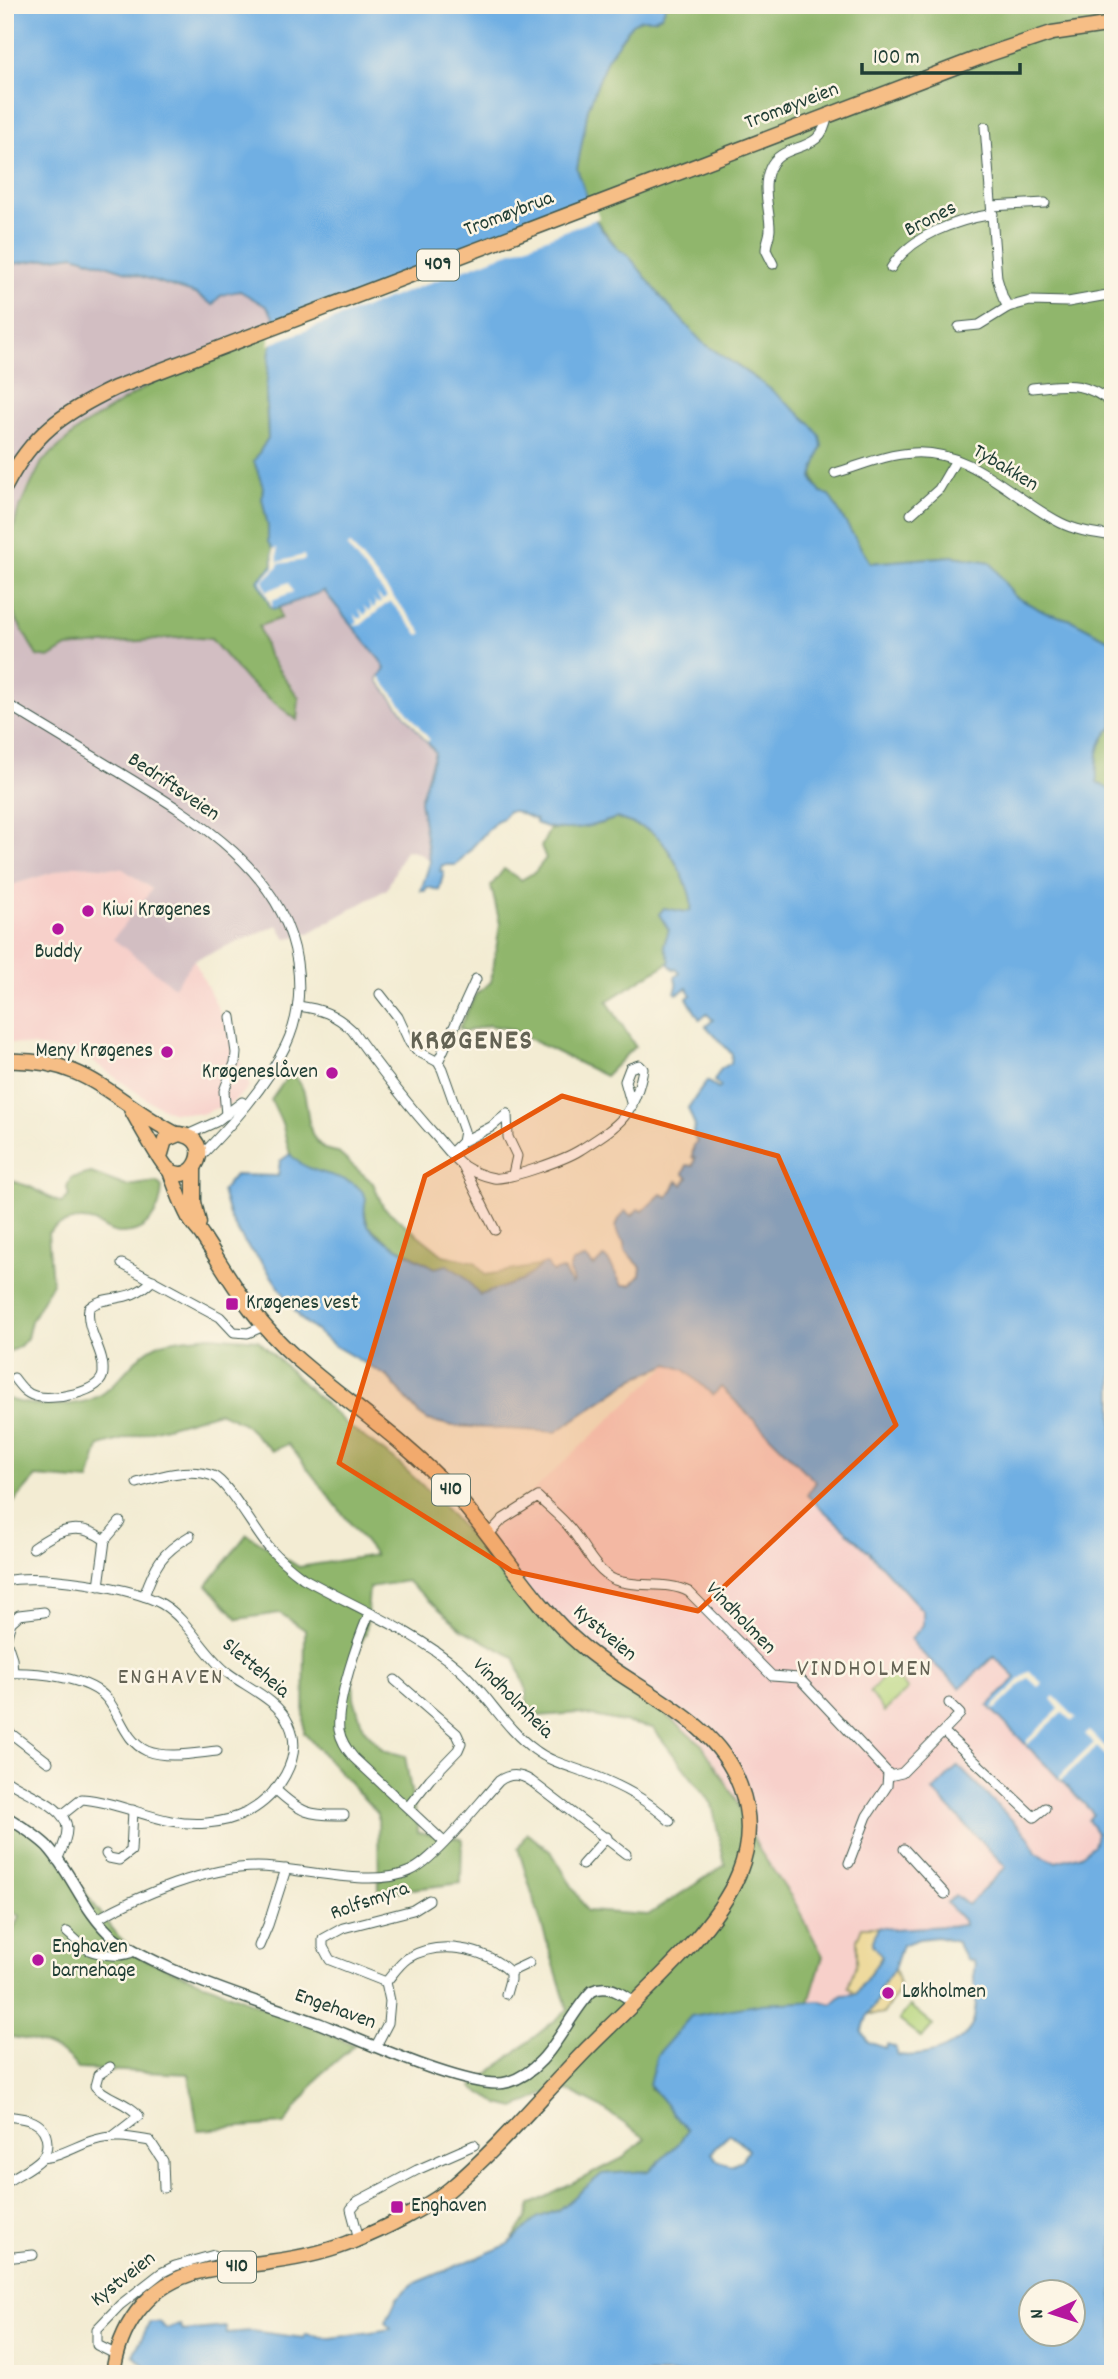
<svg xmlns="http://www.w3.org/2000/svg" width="1118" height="2379" font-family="Dekko,sans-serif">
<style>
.built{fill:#f7d0ca}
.industrial{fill:#d2bec2}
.green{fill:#b5d57c;stroke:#6a8958;stroke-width:2}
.forest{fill:#90b66c;stroke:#587a50;stroke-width:2}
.sand{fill:#eeda9e;stroke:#868c69;stroke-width:2}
.water{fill:#70afe3;stroke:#48768c;stroke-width:2;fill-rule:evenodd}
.pier{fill:#f3ecd3}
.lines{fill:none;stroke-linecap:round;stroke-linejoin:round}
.minor-casing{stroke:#3f574c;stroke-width:11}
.tertiary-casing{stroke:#3f574c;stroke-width:13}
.primary-casing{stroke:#3f574c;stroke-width:17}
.minor{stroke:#fff;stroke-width:9}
.tertiary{stroke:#fff;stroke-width:10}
.primary{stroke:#f6be86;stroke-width:14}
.marked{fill:#e8590c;fill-opacity:0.2;stroke:#e8590c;stroke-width:5;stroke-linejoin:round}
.poi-dot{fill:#b5179e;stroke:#fcf5e5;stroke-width:2.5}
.labels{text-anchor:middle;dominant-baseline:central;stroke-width:5;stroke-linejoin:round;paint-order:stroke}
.shield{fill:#fcf5e5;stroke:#617469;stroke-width:2}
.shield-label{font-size:19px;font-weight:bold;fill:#1f3d34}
.street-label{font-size:21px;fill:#1f3d34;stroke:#fcf5e5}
.poi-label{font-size:21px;fill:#1f3d34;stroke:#fcf5e5;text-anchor:start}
.neighbourhood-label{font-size:23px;letter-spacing:2px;fill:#646354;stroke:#fcf5e5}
.quarter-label{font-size:24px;letter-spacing:2px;fill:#646354;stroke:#fcf5e5}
.district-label{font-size:28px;font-weight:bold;letter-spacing:2px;fill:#646354;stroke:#fcf5e5}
</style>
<rect width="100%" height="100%" fill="#fcf5e5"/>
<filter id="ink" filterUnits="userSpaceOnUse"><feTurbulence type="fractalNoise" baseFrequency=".0143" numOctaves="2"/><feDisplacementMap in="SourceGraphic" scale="14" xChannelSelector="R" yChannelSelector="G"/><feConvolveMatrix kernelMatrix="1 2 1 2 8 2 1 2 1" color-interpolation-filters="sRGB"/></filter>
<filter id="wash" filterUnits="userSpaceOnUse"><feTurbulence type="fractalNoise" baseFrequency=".00686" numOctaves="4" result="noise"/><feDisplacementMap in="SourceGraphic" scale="28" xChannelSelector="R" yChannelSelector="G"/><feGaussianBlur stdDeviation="1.57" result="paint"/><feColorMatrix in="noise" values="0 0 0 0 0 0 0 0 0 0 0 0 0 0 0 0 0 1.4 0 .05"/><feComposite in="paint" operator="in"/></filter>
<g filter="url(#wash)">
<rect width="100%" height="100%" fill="#f3ecd3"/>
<g class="built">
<polygon points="77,865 123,869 152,889 194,960 226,1024 250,1087 233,1102 201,1114 171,1112 149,1101 92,1061 53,1049 5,1042 5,887"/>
<polygon points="669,1364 685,1370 712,1395 721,1386 816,1482 807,1495 868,1551 924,1611 923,1625 912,1635 951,1680 960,1688 994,1655 1016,1679 988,1706 1094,1814 1097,1833 1094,1845 1081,1855 1056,1862 1036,1852 1030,1838 958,1767 933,1791 1007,1867 968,1906 947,1904 964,1920 964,1925 893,1929 878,1927 856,1994 842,1995 832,2004 821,2001 809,2002 823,1955 794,1901 760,1851 734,1796 656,1706 605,1673 558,1634 477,1543"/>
</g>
<polygon class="industrial" points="74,255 196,294 212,305 215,298 220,295 240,291 267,307 274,318 275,327 28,487 18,511 12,536 11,590 14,615 37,656 49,658 67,647 187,637 211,639 247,681 296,719 299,698 268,655 259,625 281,618 279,608 324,591 380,660 385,669 378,680 435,752 420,801 430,861 419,853 405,850 387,889 309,933 286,939 278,925 194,960 174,987 113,939 152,889 123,869 77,865 5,887 5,265"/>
<g class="green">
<polygon points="889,1670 908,1689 884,1712 870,1692"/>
<polygon points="910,2006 933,2025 922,2038 899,2020"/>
</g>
<g class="forest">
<path d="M666,5H1113V642L1071,620L1044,612L1014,596L990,562L953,556L870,563L829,495L821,493C808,474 814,466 822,446L809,422L757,379L702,342L666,303L628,255L619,250L594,217L577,169L588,109L607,59L632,24L641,19H655L662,15Z"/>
<polygon points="275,327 266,404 268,438 254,461 263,487 262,498 268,526 268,542 273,548 273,565 265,576 272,608 279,608 281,618 259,626 268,655 299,698 297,720 247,681 211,639 187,637 67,647 49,658 37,656 14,615 10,569 12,536 18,511 42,462 80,428 160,378"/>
<path d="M1113,727V792H1112L1097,782C1096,763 1096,740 1113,727Z"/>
<path d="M617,818C629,823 643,826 653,833C668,842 695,894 691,910L686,912L664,908L659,914L669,930L664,945L671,961L607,1001L635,1046L605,1076L510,1029L488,1025L465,1032L459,1028L476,994L491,982L500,924L491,886L504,869L521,880L535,872L546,858L541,847L550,829L555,830L600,824Z"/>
<path d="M290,1073C312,1087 303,1115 313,1136C315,1140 320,1145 324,1149L337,1152L373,1183L383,1207L443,1255L475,1262L485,1275L543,1265L521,1281L480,1295L464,1277L435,1268L389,1243L368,1225L364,1209L366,1198L296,1162L290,1154L282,1123L271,1100Z"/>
<path d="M91,1173L126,1186L157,1182L162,1187C161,1213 147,1234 119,1233C109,1233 103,1226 94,1222C79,1217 59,1222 48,1233L52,1283L31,1321L27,1338L20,1346L5,1354V1176C15,1185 25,1183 36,1190C46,1195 52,1200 62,1203L69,1196L67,1188L71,1178Z"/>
<path d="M210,1336L258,1340L347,1425L394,1459L437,1499L558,1634L605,1673L656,1706L702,1745L734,1796L760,1851L794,1901L823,1956L809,2002L762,2004L650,2088L666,2102L687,2130L679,2143L649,2171L602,2174L559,2210L537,2218L510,2243L526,2219L530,2205L623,2158L645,2138L599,2106L572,2092L556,2089L515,2108L499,2104L472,2087L568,2010L518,1848L527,1833L552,1853L587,1911L648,1915L725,1865L712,1804L653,1728L578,1713L526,1717V1688L514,1657L463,1630L407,1581L369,1587L366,1633L352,1660L354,1698L363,1728L383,1750L405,1756L418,1832L462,1839L461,1883L379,1893L378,1814L304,1733L305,1630L280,1613L238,1619L207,1585L247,1534L299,1567L375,1555L288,1444L272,1451L243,1423L219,1412L99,1446L89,1481L36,1477L5,1512V1398C30,1408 83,1409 105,1392C125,1377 136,1352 162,1343C176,1338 195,1338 210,1336Z"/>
<path d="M5,1812L38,1831L119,1937L142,1958L355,2045L321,2074L284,2124L198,2130L189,2074L78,2069C64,2047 30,2039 5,2036V1950L19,1916L5,1908Z"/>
</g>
<g class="sand">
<polygon points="862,1927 878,1927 872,1944 882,1956 856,1994 848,1987 857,1961 857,1940"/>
<path d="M894,1969C905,1992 895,1994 883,2014H868L878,2000L879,1990Z"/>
</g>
<path class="water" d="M5,5H499V12L502,13L548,14L568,5H666L662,15L654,19H641L632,24L607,59L588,109L577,169L594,217L601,229L619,250L628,255L666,303L702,342L769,388L809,422L820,436L822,446L812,476L813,481L821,493L829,495L870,563L953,556L990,562L1014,596L1044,612L1071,620L1113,642V727C1096,740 1096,763 1097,782L1113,792V2374H153L133,2355L150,2322H160L166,2329L180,2325L183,2331L226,2327L227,2333L251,2331L304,2338L305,2334L331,2338L391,2329L386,2322L397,2298L413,2284L507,2245L537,2218L559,2210L602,2174L649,2171L679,2143L687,2130L649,2084L657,2055L691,2016L762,2004L821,2001L832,2004L842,1995L856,1994L882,1957L872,1944L878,1927L893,1929L964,1925L963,1920L947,1903L955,1895L968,1905L1006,1867L933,1791L958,1766L1030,1838L1036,1853L1056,1862L1081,1855L1094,1845L1097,1833L1088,1820L1093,1814L1092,1812L988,1706L1016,1678L994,1656L960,1688L918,1649L911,1639L923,1625V1611L868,1551L807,1495L816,1482L721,1387L713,1395L685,1370L669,1364L635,1378L556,1432L453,1426L428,1420L418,1413L388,1377L335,1346L301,1319L261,1261L245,1243L230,1218L222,1191L235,1175L278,1176L280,1161L290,1154C309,1179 355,1171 366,1198C364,1207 363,1217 368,1225C378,1241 419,1259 435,1268L447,1265L464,1276L480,1295L521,1281L544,1264H547L552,1272L563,1269L571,1284L573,1282L569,1270L572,1262L586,1258L594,1266L604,1257C614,1265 615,1275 622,1285H631L640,1275L641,1267L625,1251V1243C613,1233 614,1223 625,1211L632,1216L638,1209L643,1211L661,1194L668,1197L677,1181L683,1185L688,1178L683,1173L687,1165L693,1166L695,1158L692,1157L694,1144L697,1143L693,1131L695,1126L688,1108L707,1081L718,1089L721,1087L714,1081L721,1069L731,1063L732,1054L706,1026L713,1020L707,1014L700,1020L687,998L691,995L687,988L677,994L675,992L677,987L675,977L680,973L676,969L674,970L668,963L670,961L664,945L669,930L659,914L664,908L686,912L691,910C695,894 668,842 653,833C643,826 629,823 617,818C591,827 561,835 536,823V820L515,811H508L503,818L496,821L456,865H442L440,871L444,872L439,890L427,887L425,891H421L430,862L420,801L435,752L378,680L385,669L380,660L324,591L275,609L271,608L258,580L273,565V549L268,542V526L262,498L263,487L254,461L268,438L266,390L270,350L276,331L274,318L267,307L240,291C225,294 220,293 213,305L196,294L74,255L5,265ZM937,1937L957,1942L966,1959L973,1961L975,1965C971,1975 977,1991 976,2003C975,2010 975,2020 972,2025C960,2049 922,2058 898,2055L895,2047L887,2044L885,2048L868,2042L862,2032L868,2014L878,2000L879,1990L894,1969L902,1945L919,1939ZM730,2134L740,2141L748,2150L741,2161L731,2166L717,2160L712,2153L715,2148ZM1030,2292H1072V2334H1030Z"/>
<g class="pier">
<polygon points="592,200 599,218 268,345 272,330"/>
<polygon points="350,544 423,633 419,635 390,601 361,625 353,626 358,622 353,613 358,618 363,618 358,608 365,615 367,611 362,605 370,611 371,607 367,601 374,608 376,604 372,597 377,603 381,602 376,593 383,600 387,597 347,547"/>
<polygon points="277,548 278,562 304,555 305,560 278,564 278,567 263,581 267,591 289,582 293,592 272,600 272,608 261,581 274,567 273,549"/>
<polygon points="380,677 430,740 427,742 378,680"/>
<polygon points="1029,1670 1043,1684 1038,1687 1028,1678 996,1709 991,1709"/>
<polygon points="1054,1696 1076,1718 1072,1721 1063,1712 1027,1745 1027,1740 1059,1709 1051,1699"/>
<polygon points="1089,1731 1110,1752 1106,1756 1097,1747 1061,1780 1059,1779 1061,1775 1094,1743 1085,1734"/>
</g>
</g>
<g filter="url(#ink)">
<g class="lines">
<defs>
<g id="minor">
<polyline points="985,127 997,278 1003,298 1008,307"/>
<polyline points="992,206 1045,203"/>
<path d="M773,264L766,250C766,243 770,236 770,229C770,209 761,187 770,168C782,140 823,156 827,116"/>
<path d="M891,268C911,235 957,220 993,214"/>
<polyline points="959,327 979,325 1008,307 1030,301 1068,302 1113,294"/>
<path d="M1032,388C1067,385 1084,380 1113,404"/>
<path d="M835,473C860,466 886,454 913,453C974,450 1011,498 1061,523C1077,531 1095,533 1113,536"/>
<polyline points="911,514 939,489 956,460"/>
<path d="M5,703C41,725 78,747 114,769C188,814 284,868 297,962C301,990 298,1020 286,1045C266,1087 231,1125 199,1158"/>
<polyline points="380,994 398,1017 410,1043 419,1052 438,1062 442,1069 464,1131 462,1142 451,1153"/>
<path d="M298,1006C321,1009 335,1014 352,1030C378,1066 405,1102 435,1135C444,1145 453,1158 464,1166C473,1172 484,1176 494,1178C509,1180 566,1159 580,1150C619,1125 634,1117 643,1069L639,1065L630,1068L625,1081L632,1106"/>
<polyline points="438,1062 476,979"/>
<polyline points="507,1114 508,1137 517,1156 513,1174"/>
<polyline points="226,1115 224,1091 235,1063 236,1053 231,1017"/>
<polyline points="187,1135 216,1122 242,1102"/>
<polyline points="462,1142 491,1127 507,1114"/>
<polyline points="463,1166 495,1230"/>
<polyline points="122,1264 220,1317 234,1332 248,1333 264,1326"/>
<path d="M14,1378C20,1386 25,1393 35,1396C51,1401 102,1393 103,1373C105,1351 85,1330 89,1308C105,1293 129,1305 153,1280"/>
<path d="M137,1483C160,1476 189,1467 213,1476C228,1482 256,1533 270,1549C280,1560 291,1569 303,1578C353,1606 415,1631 459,1669C487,1693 505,1729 535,1750C552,1763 573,1767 593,1775C623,1787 646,1799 670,1821"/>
<path d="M489,1534L503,1519L538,1497C548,1507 560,1516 569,1527C584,1544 594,1571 615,1580C639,1589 666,1580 689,1592L772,1676L799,1678L888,1773L887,1786L867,1816L849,1863"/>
<path d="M33,1548C57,1531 78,1520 105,1540"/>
<path d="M5,1581C37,1573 134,1587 162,1604C189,1620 203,1654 228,1673C248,1688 278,1700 289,1724C305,1758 277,1796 248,1812C236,1818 220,1822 207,1823C164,1828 124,1802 82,1799L62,1815"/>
<polyline points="99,1586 105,1540 120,1522"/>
<path d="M144,1596C155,1565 161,1553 190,1536"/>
<path d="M369,1614C358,1640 336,1702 339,1730C341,1741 347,1750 354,1758L444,1842"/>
<path d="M5,1673C34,1672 90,1676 108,1700C121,1717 126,1742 147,1751C167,1759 196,1753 217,1751"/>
<polyline points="13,1673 12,1658 6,1640 11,1622 19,1615 44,1612"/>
<polyline points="395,1680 457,1734 461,1743 458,1750 430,1779 408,1807"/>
<polyline points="5,1729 48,1762"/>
<polyline points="944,1732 1034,1817 1045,1808"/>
<polyline points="889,1776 902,1773 960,1714 949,1703"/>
<path d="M5,1779C22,1793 67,1805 67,1829C67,1840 61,1851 57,1860"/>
<path d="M275,1789C301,1813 309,1816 344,1815"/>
<polyline points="904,1849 945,1894"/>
<polyline points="106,1854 109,1858 119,1860 131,1851 133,1810"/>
<polyline points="582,1865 607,1837"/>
<path d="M97,1919C140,1895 207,1867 257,1867C300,1867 372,1889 410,1871C435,1860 478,1804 499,1781C510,1773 520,1774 531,1781L626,1854"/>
<path d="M67,1932C74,1938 81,1946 89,1950C102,1955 123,1958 134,1951"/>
<polyline points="259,1946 268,1925 286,1869"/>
<polyline points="510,1972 529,1963"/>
<polyline points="386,1982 330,1960 323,1947 323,1939 343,1928 413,1910 429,1900"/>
<path d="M376,2046L388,2023L390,2001L386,1982C393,1974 399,1964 408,1958C438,1940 484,1947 510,1972V1980L506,1994"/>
<path d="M110,2067L98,2075L95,2086C107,2099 128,2102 139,2116L112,2137"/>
<path d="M5,2116C23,2118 46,2119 47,2143C47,2148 45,2154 42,2158C33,2168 16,2175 5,2183"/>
<path d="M42,2158C61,2157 77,2145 95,2140C113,2134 132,2138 150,2141L163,2161L164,2188"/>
<polyline points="359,2239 351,2209 358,2201 417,2170 474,2145"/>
<polyline points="5,2258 33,2255"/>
<polyline points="115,2354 97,2345 97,2329 120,2305 161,2273 175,2266 214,2255"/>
</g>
<path id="tertiary" d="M5,1816C19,1825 36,1835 48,1847C72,1873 84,1912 113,1937C130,1950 150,1959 169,1968C217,1990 268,2005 318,2023C357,2038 473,2093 508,2082C550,2070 564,2020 592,1991C609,1983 622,1994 635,2003"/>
<g id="primary">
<path d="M5,487C32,434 63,413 115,388L989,54L1052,33L1113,24"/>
<path d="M5,1061C87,1057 111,1100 176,1134"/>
<path d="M131,1109C136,1118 162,1164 168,1169C193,1190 218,1139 179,1134L165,1140L160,1157"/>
<polyline points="194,1168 194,1202 199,1223"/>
<path d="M113,2374C119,2328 145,2289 190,2274C216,2266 244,2266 270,2262C300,2258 329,2252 356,2240C382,2230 429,2206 450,2189C501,2146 542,2095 588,2048C622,2014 657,1982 689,1947C730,1901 764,1850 740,1786C715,1716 635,1692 582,1646C530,1602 497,1539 450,1489C403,1439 345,1401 294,1356C251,1318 232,1281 202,1235C199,1230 194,1226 191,1221C182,1206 176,1188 170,1171"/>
</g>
</defs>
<use href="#minor" class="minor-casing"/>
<use href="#tertiary" class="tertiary-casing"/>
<use href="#primary" class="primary-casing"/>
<use href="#minor" class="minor"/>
<use href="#tertiary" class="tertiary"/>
<use href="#primary" class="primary"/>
</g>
</g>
<path class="marked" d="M562,1096L778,1156L896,1425L698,1611L512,1571L339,1463L425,1176Z"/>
<g class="poi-dot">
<circle cx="88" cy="911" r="7"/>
<circle cx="58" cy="929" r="7"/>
<circle cx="167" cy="1052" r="7"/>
<circle cx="332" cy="1073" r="7"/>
<rect x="225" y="1297" width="14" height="14" rx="3.5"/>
<circle cx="38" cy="1960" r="7"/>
<circle cx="888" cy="1993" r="7"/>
<rect x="390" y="2200" width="14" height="14" rx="3.5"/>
</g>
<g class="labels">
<g class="shield">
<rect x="417" y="249.5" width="42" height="31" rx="5"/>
<rect x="432" y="1474.5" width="38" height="31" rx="5"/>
<rect x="218" y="2251.5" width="38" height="31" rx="5"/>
</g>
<g class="shield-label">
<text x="438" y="265">409</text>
<text x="451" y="1490">410</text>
<text x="237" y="2267">410</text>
</g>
<g class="street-label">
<text transform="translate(792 107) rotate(-21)">Tromøyveien</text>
<text transform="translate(509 215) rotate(-21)">Tromøybrua</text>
<text transform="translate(931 220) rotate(-27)">Brones</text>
<text transform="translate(1005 469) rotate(31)">Tybakken</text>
<text transform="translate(173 788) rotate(34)">Bedriftsveien</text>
<text transform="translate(740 1619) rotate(46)">Vindholmen</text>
<text transform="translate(604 1634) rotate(40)">Kystveien</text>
<text transform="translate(255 1669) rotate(40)">Sletteheia</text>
<text transform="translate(512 1699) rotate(45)">Vindholmheia</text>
<text transform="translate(370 1902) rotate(-19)">Rolfsmyra</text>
<text transform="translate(335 2010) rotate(20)">Engehaven</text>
<text transform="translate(124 2280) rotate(-38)">Kystveien</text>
</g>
<g class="poi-label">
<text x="102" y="911">Kiwi Krøgenes</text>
<text x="58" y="953" text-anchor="middle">Buddy</text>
<text x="153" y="1052" text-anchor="end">Meny Krøgenes</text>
<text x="318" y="1073" text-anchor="end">Krøgeneslåven</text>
<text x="246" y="1304">Krøgenes vest</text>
<text x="52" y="1948">Enghaven<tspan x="52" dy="24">barnehage</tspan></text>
<text x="902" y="1993">Løkholmen</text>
<text x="411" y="2207">Enghaven</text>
</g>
<g class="neighbourhood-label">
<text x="171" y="1678">ENGHAVEN</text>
</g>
<g class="quarter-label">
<text x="865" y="1670">VINDHOLMEN</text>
</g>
<g class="district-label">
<text x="472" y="1043">KRØGENES</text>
</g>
</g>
<rect width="1118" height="2379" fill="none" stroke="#fcf5e5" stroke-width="28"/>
<g transform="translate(1052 2313) rotate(266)"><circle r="33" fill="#fcf5e5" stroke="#a4ab9e" stroke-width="2"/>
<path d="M0-5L12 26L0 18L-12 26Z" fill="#b5179e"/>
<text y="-10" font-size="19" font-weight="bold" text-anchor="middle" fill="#1f3d34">N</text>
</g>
<path d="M862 63v10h158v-10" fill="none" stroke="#1f3d34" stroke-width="3.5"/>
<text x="873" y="63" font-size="21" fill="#1f3d34" stroke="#fcf5e5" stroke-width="5" paint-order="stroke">100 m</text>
</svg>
